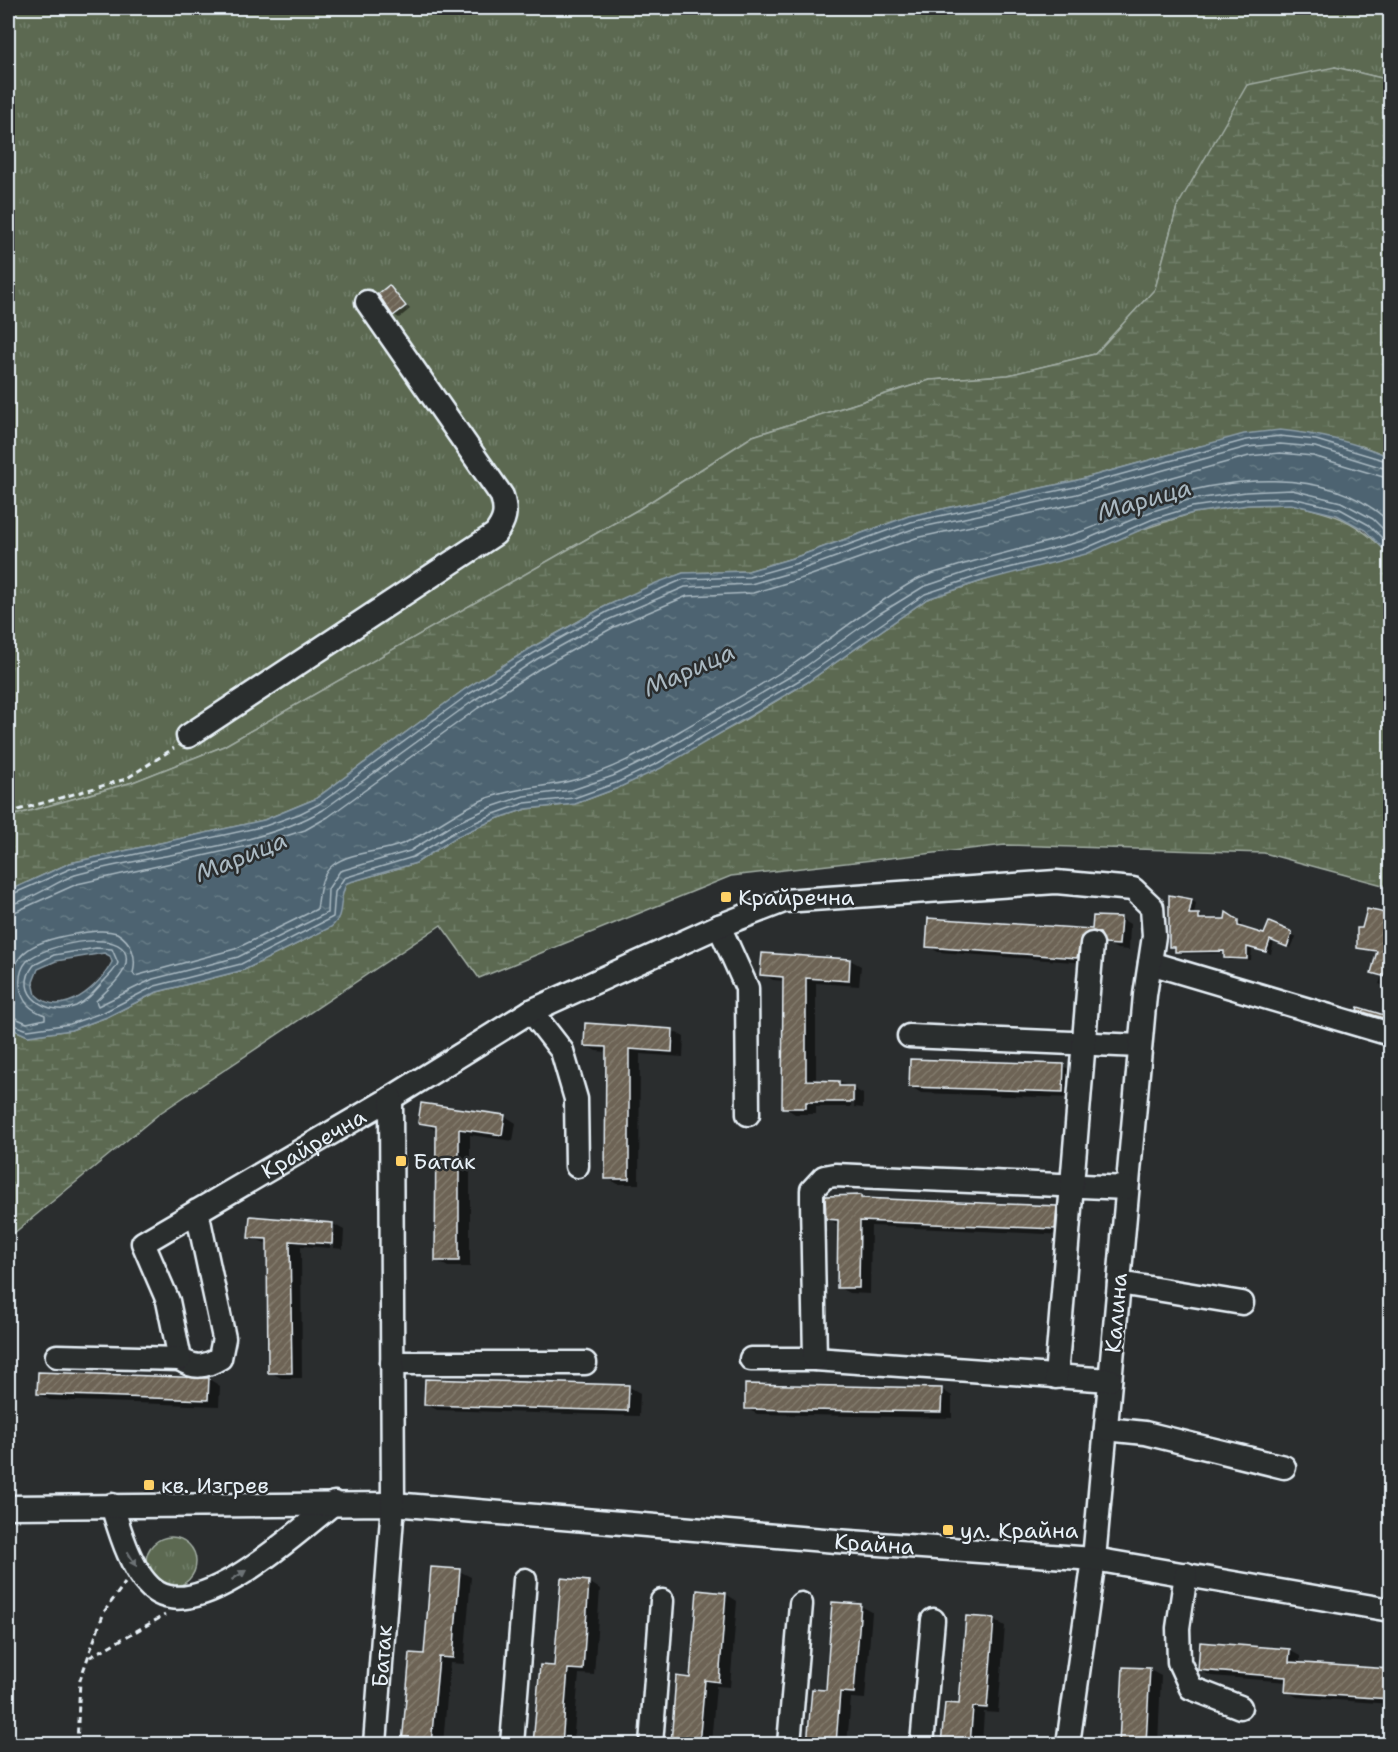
<svg xmlns="http://www.w3.org/2000/svg" width="1398" height="1752" font-family="'Shantell Sans',sans-serif">
<style>
.grass{fill:url(#grass-tufts);stroke:#a2ada4;stroke-width:1.5}
.wetland{fill:url(#wetland-marsh);stroke:#a2ada4;stroke-width:1.5}
.water{fill:url(#water-ripples);stroke:#8b9ca7;stroke-width:1.5;fill-rule:evenodd}
.shadow{fill:#0007}
.lines{fill:none;stroke-linecap:round;stroke-linejoin:round}
.shore{stroke:#aab9c2;stroke-width:1.5}
.building{fill:url(#building-hatch);stroke:#e8f1f8;stroke-width:1.5}
.minor-casing{stroke:#e8f1f8;stroke-width:27}
.path{stroke:#e8f1f8;stroke-width:3;stroke-dasharray:6 4.5;stroke-linecap:butt}
.minor{stroke:#2a2d2e;stroke-width:22}
.oneway{fill:#6c7275}
.poi-dot{fill:#ffd166;stroke:#2a2d2e;stroke-width:2}
.labels{text-anchor:middle;dominant-baseline:central;stroke-width:5;stroke-linejoin:round;paint-order:stroke}
.poi-label{font-size:22px;fill:#e8f1f8;stroke:#2a2d2e;text-anchor:start}
.street-label{font-size:22px;fill:#e8f1f8;stroke:#2a2d2e}
.water-label{font-size:24px;font-style:italic;fill:#aab9c2;stroke:#2a2d2e}
</style>
<defs>
<pattern id="grass-tufts" width="24" height="20" patternUnits="userSpaceOnUse" patternTransform="scale(1.5)"><rect width="24" height="20" fill="#5b6951"/><path d="M3 7l-1-3M5 7V3M7 7l1-3M15 17l-1-3M17 17v-4M19 17l1-3" fill="none" stroke="#737f6b"/></pattern>
<pattern id="wetland-marsh" width="20" height="14" patternUnits="userSpaceOnUse" patternTransform="scale(1.5)"><rect width="20" height="14" fill="#5b6951"/><path d="M1 5h8M5 5V1M11 12h8M15 12V8" fill="none" stroke="#737f6b"/></pattern>
<pattern id="water-ripples" width="26" height="14" patternUnits="userSpaceOnUse" patternTransform="scale(1.5)"><rect width="26" height="14" fill="#4d6471"/><path d="M2 4q2-2 4 0t4 0M15 11q2-2 4 0t4 0" fill="none" stroke="#677b86"/></pattern>
<pattern id="building-hatch" width="6" height="6" patternUnits="userSpaceOnUse" patternTransform="scale(1.5)"><rect width="6" height="6" fill="#6d6354"/><path d="M-1 1l2-2M0 6l6-6M5 7l2-2" fill="none" stroke="#827a6d"/></pattern>
</defs>
<rect width="100%" height="100%" fill="#2a2d2e"/>
<filter id="ink" filterUnits="userSpaceOnUse"><feTurbulence type="fractalNoise" baseFrequency=".0167" numOctaves="2"/><feDisplacementMap in="SourceGraphic" scale="12" xChannelSelector="R" yChannelSelector="G"/><feConvolveMatrix kernelMatrix="1 2 1 2 8 2 1 2 1" color-interpolation-filters="sRGB"/></filter>
<g filter="url(#ink)">
<g class="grass">
<polygon points="8,8 1390,8 1390,80 1335,67 1177,207 1155,289 1095,354 1008,375 930,380 753,436 639,509 224,746 133,782 8,817"/>
<circle cx="171" cy="1562" r="25"/>
</g>
<g class="wetland">
<polygon points="1335,67 1390,80 1390,457 1362,446 1200,446 1074,481 909,516 796,557 748,571 683,573 604,607 531,648 465,689 315,799 264,820 70,863 8,891 8,817 133,782 224,746 639,509 753,436 930,380 1008,375 1095,354 1155,289 1177,207 1247,85"/>
<path d="M1291,504C1339,515 1355,520 1390,555V887L1264,853L1005,845L731,876L479,978L441,925L160,1113L8,1238V1027L28,1036L71,1030L107,1017L157,992L244,970L311,937L340,901L346,883L416,863L458,836L496,819L526,809L575,804L618,788L741,722L806,683L927,599L1193,513L1248,505Z"/>
</g>
<path class="water" d="M1280,430C1319,434 1354,442 1390,457V555L1365,530L1337,515L1291,504L1248,505L1193,513L1154,524L1086,554L982,581L927,599L806,683L661,768L618,788L575,804L526,809L496,819L458,836L416,863L347,883C337,899 346,915 331,927L244,970L157,992L107,1017L71,1030L28,1036L8,1027V891L70,863L264,820L315,799L465,689L531,648L604,607L656,583L683,573L748,571L796,557L909,516L1074,481L1244,434ZM104,953L110,956L112,962C100,986 62,1020 36,995L33,982L38,969L56,961Z"/>
<g class="shadow">
<polygon points="390,287 410,309 399,318 394,315"/>
<polygon points="1191,900 1196,903 1194,915 1199,915 1204,920 1227,920 1227,915 1242,924 1242,929 1265,936 1291,934 1296,937 1291,948 1274,942 1271,954 1252,948 1251,960 1230,960 1225,957 1225,953 1181,954 1170,946"/>
<polygon points="1368,911 1390,914 1390,988 1379,984 1382,976 1378,952 1361,949"/>
<polygon points="1120,918 1130,924 1129,950 1117,949 1107,943 1103,936 1091,942 1087,963 938,952 928,946 930,919 1094,931"/>
<polygon points="763,954 850,960 861,966 859,986 816,983 816,1082 839,1082 853,1088 863,1094 863,1108 854,1107 855,1092 852,1092 851,1107 816,1107 816,1114 795,1114 784,1107 784,981 773,980 762,974"/>
<polygon points="673,1031 684,1037 683,1057 640,1054 639,1184 618,1184 607,1178 607,1052 596,1051 585,1045"/>
<polygon points="1063,1066 1074,1072 1074,1098 921,1093 910,1086"/>
<polygon points="505,1116 516,1123 513,1141 470,1135 470,1267 448,1267 437,1261 437,1130 419,1122"/>
<polygon points="860,1197 865,1199 1056,1208 1067,1214 1066,1235 871,1226 870,1294 849,1293 838,1287 839,1225 827,1218"/>
<polygon points="251,1218 333,1224 344,1230 343,1249 333,1248 335,1227 332,1227 330,1248 301,1246 302,1378 281,1378 270,1372 268,1244 250,1237"/>
<polygon points="209,1379 220,1386 219,1406 50,1400 38,1394"/>
<polygon points="629,1387 640,1393 639,1416 437,1410 426,1404"/>
<polygon points="941,1389 952,1396 952,1418 757,1414 746,1408"/>
<polygon points="459,1571 471,1577 464,1664 450,1663 443,1744 404,1744 412,1655 426,1656"/>
<polygon points="589,1582 600,1589 594,1675 579,1674 573,1744 534,1744 541,1666 555,1668"/>
<polygon points="726,1594 737,1601 730,1687 716,1686 711,1744 672,1744 678,1678 692,1679"/>
<polygon points="861,1606 872,1612 865,1699 851,1698 847,1744 808,1744 813,1690 827,1691"/>
<polygon points="967,1618 994,1620 1005,1626 998,1713 984,1712 982,1744 943,1744 946,1704 960,1705"/>
<polygon points="1289,1650 1300,1656 1300,1664 1390,1671 1390,1704 1297,1697 1286,1691 1287,1682 1211,1676 1200,1670"/>
<polygon points="1125,1668 1150,1670 1161,1676 1158,1744 1121,1744"/>
</g>
<g class="lines">
<g class="shore">
<polyline points="8,896 72,868 265,826 299,814 319,804 469,694 534,653 607,612 684,579 749,577 798,563 911,522 1075,487 1246,440 1280,436 1316,440 1390,462"/>
<path d="M8,904C27,903 55,882 75,875C153,852 252,851 323,810L473,701L537,659L610,619L685,587L751,584L800,570L913,529L1077,494L1247,447L1280,444L1315,447L1390,470"/>
<polyline points="8,913 17,911 77,884 270,841 305,830 328,817 478,708 542,667 614,627 687,596 753,593 803,578 916,538 1079,503 1249,456 1280,453 1313,456 1390,479"/>
<path d="M96,948L112,949L118,963C115,971 109,975 104,981C95,991 88,1000 76,1006C49,1018 11,994 34,965L54,955Z"/>
<path d="M8,1006L15,1004C2,954 32,941 75,934C89,932 103,929 117,933C132,942 137,957 133,973L135,976L235,949L317,909C320,893 319,876 333,865C352,851 380,853 402,844C432,832 457,810 487,798C518,787 541,788 570,781C609,772 646,751 680,731C718,709 758,688 795,663C835,636 872,605 914,581C925,575 937,572 948,569C991,555 1034,547 1077,533C1102,526 1124,511 1149,503C1222,477 1330,463 1390,523"/>
<path d="M8,1015L27,1023L45,1019V1015C31,1010 22,1003 20,986C19,977 21,968 27,961C42,945 139,922 125,967C121,979 105,992 96,1001L98,1006L153,979L238,957L327,913L328,889L340,871L410,851L452,825L491,807L524,796L572,790L613,776L654,756L798,672L879,614L923,587L979,568L1082,541L1150,512L1188,500L1246,492L1292,490L1341,502L1373,519L1390,536"/>
<polyline points="8,1023 28,1030 70,1024 104,1012 155,986 241,964 333,917 335,892 344,878 413,857 456,831 494,814 525,803 574,798 616,783 658,763 803,678 925,594 981,575 1084,549 1153,519 1192,507 1247,499 1292,498 1340,509 1369,525 1390,546"/>
</g>
</g>
<g class="building">
<polygon points="389,285 406,306 393,316 378,294"/>
<polygon points="1169,895 1192,899 1189,914 1199,914 1199,919 1225,919 1226,912 1238,920 1238,926 1264,934 1269,922 1290,931 1292,933 1287,947 1270,940 1266,952 1247,947 1247,959 1224,958 1224,951 1175,952 1175,947 1169,947"/>
<polygon points="1367,909 1390,914 1390,978 1371,973 1377,951 1357,948 1357,928 1362,928"/>
<polygon points="1093,916 1121,917 1119,945 1105,944 1100,933 1093,931 1081,937 1077,958 926,947 928,918 1092,929"/>
<polygon points="762,953 850,959 849,981 806,978 806,1080 839,1081 839,1086 853,1086 853,1102 806,1102 806,1108 782,1108 783,977 760,975"/>
<polygon points="1358,1007 1384,1015 1383,1018 1357,1010"/>
<polygon points="585,1023 673,1029 672,1052 629,1049 629,1179 605,1179 606,1047 584,1046"/>
<polygon points="910,1059 1064,1064 1063,1092 909,1087"/>
<polygon points="421,1103 505,1115 502,1135 459,1129 459,1261 435,1261 436,1126 418,1123"/>
<polygon points="861,1195 861,1198 1057,1206 1055,1229 860,1221 859,1288 837,1288 838,1220 826,1219 825,1196"/>
<polygon points="250,1216 333,1223 332,1244 290,1241 292,1373 268,1373 267,1239 248,1238"/>
<polygon points="38,1372 209,1378 208,1400 37,1394"/>
<polygon points="425,1379 629,1385 628,1411 424,1405"/>
<polygon points="745,1384 942,1388 941,1412 745,1409"/>
<polygon points="431,1567 460,1569 453,1658 439,1657 431,1744 402,1744 410,1653 424,1654"/>
<polygon points="561,1578 589,1581 583,1670 568,1669 562,1744 533,1744 540,1665 554,1666"/>
<polygon points="697,1590 726,1593 719,1682 705,1680 699,1744 671,1744 676,1676 690,1678"/>
<polygon points="832,1602 861,1604 854,1693 840,1692 836,1744 807,1744 812,1689 826,1690"/>
<polygon points="966,1616 994,1618 987,1708 973,1707 970,1744 941,1744 945,1703 959,1704"/>
<polygon points="1200,1642 1290,1649 1289,1662 1390,1669 1390,1699 1285,1692 1286,1677 1198,1670"/>
<polygon points="1123,1667 1150,1668 1146,1744 1119,1744"/>
</g>
<g class="lines">
<defs>
<g id="minor">
<path d="M188,736L495,534C505,521 507,512 502,496L367,302"/>
<polyline points="719,926 747,988 748,1114"/>
<polyline points="1150,963 1390,1034"/>
<polyline points="531,1011 562,1051 576,1099 577,1166"/>
<polyline points="909,1036 1140,1046"/>
<path id="s1" d="M197,1211L224,1338L220,1358C205,1367 195,1369 180,1359L168,1301L143,1243L391,1098L531,1011L719,926L784,901L1056,882L1133,889L1152,907L1154,936L1145,995L1094,1559L1068,1744"/>
<polyline points="1119,1283 1242,1303"/>
<polyline points="57,1356 180,1359"/>
<polyline points="751,1359 815,1359 1110,1380"/>
<polyline points="815,1359 812,1201 812,1190 824,1177 835,1175 1127,1188"/>
<polyline points="392,1363 585,1363"/>
<polyline points="1056,1377 1092,944"/>
<polyline points="1106,1429 1145,1433 1284,1467"/>
<path d="M112,1505C119,1529 133,1579 158,1593C205,1619 298,1531 334,1503"/>
<path id="s2" d="M8,1507L393,1504L836,1541L1094,1559L1390,1610"/>
<polyline points="1186,1574 1178,1628 1179,1662 1191,1688 1240,1707"/>
<path id="s3" d="M375,1744L393,1504L391,1098"/>
<polyline points="512,1744 525,1580"/>
<polyline points="651,1744 662,1601"/>
<polyline points="789,1744 801,1604"/>
<polyline points="922,1744 933,1620"/>
</g>
</defs>
<use href="#minor" class="minor-casing"/>
<g class="path">
<polyline points="8,813 126,779 174,748"/>
<polyline points="90,1657 165,1615"/>
<polyline points="77,1744 80,1680 104,1612 125,1583"/>
<polyline points="194,1744 195,1742"/>
</g>
<use href="#minor" class="minor"/>
</g>
<defs><path id="oneway-solid" d="M-6-.8H1V-3.2L6.5 0L1 3.2V.8H-6Z" transform="scale(1.5)"/></defs>
<g class="oneway">
<use href="#oneway-solid" transform="translate(132 1559) rotate(59)"/>
<use href="#oneway-solid" transform="translate(239 1575) rotate(-33)"/>
</g>
</g>
<g class="poi-dot">
<rect x="720" y="891" width="12" height="12" rx="3"/>
<rect x="395" y="1155" width="12" height="12" rx="3"/>
<rect x="143" y="1479" width="12" height="12" rx="3"/>
<rect x="942" y="1524" width="12" height="12" rx="3"/>
</g>
<g class="labels">
<g class="poi-label">
<text x="738" y="897">Крайречна</text>
<text x="413" y="1161">Батак</text>
<text x="161" y="1485">кв. Изгрев</text>
<text x="960" y="1530">ул. Крайна</text>
</g>
<g class="street-label">
<text stroke="none"><textPath href="#s1" startOffset="513">Крайречна</textPath></text>
<text transform="translate(1116 1313) rotate(-85)">Калина</text>
<text stroke="none"><textPath href="#s2" startOffset="868">Крайна</textPath></text>
<text stroke="none"><textPath href="#s3" startOffset="88">Батак</textPath></text>
</g>
<g class="water-label">
<text transform="translate(1144 500) rotate(-16)">Марица</text>
<text transform="translate(689 670) rotate(-24)">Марица</text>
<text transform="translate(241 857) rotate(-22)">Марица</text>
</g>
</g>
<rect width="1398" height="1752" fill="none" stroke="#2a2d2e" stroke-width="30"/>
<rect x="15" y="15" width="1368" height="1722" fill="none" stroke="#e8f1f8" stroke-width="2" filter="url(#ink)"/>
</svg>
